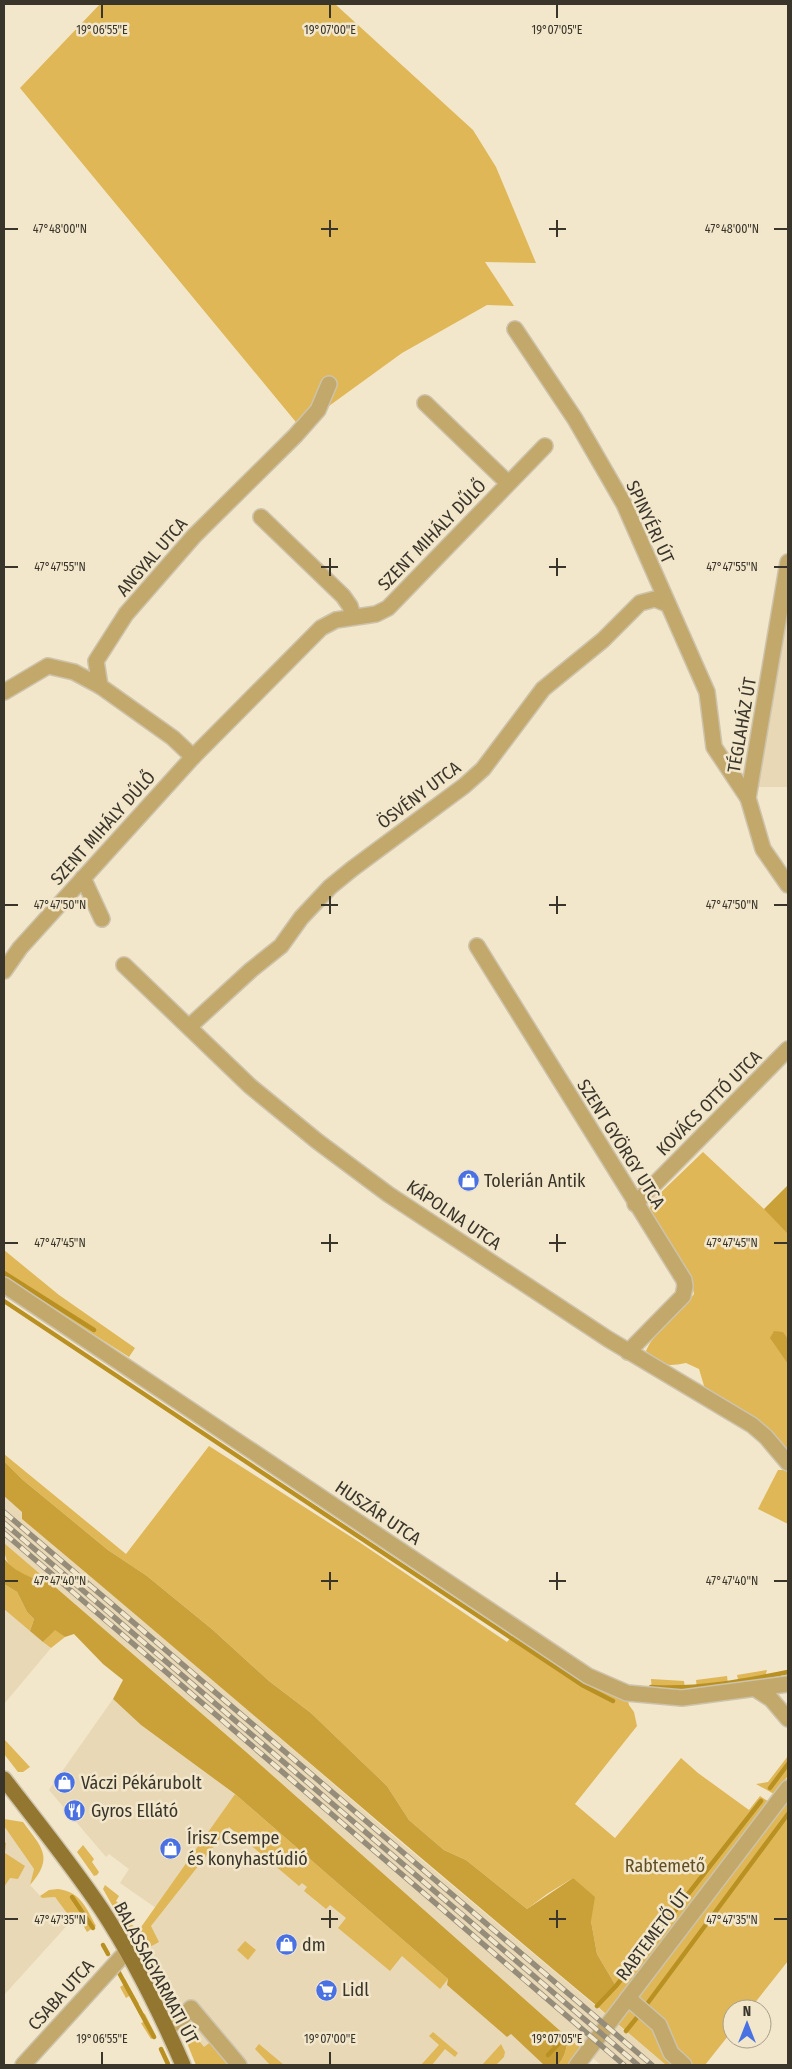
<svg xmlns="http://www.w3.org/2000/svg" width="792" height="2069" font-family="'Fira Sans Condensed',sans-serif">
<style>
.built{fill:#e8d8b6}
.green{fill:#dfb757}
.forest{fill:#caa139}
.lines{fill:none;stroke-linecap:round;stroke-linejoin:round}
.stream{stroke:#b99022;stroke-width:4.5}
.minor-casing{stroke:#cdc3ab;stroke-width:18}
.major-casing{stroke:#cdc3ab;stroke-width:18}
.minor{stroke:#c3a86c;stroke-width:15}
.major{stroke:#93762f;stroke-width:15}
.rail-casing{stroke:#958d7a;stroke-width:5.5}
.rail{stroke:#f2e6cb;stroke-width:4;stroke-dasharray:11;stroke-linecap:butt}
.ticks{fill:none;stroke:#39352a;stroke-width:2}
.labels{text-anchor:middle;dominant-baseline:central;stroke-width:5;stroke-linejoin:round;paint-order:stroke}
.street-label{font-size:18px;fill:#39352a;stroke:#f2e6cb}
.poi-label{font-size:18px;fill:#39352a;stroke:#f2e6cb;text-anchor:start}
.park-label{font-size:18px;fill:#604f25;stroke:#f2e6cb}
.ticks-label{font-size:12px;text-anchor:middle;fill:#39352a;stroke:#f2e6cb;stroke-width:5;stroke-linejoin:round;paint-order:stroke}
</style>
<rect width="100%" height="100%" fill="#f2e6cb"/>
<g class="built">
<polygon points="788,594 788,787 751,787"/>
<polygon points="4,1496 23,1512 22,1519 163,1637 403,1844 666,2065 601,2065 566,2036 245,1751 4,1543"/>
<polygon points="4,1608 51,1648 4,1704"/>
<polygon points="113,1699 141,1725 235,1794 156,1908 120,1883 129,1869 109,1854 106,1857 49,1790"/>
<polygon points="239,1798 540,2059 544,2065 200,2065 181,2019 139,1938"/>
<polygon points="4,1826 34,1869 30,1885 42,1898 55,1897 72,1920 4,1995"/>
</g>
<g class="green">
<polygon points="100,4 335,4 473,130 496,167 536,263 485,262 514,306 487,305 402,353 300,427 20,88"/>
<path d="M703,1152L764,1209L788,1218V1452L705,1389L699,1369L686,1363C667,1367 658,1366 646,1351C656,1328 680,1315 694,1294L691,1279L649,1212L652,1201Z"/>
<polygon points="4,1250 59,1295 135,1348 129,1357 4,1277"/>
<polygon points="209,1446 359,1542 507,1642 518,1630 628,1701 629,1705 634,1712 637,1726 575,1804 615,1838 681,1758 698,1773 749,1810 760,1796 769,1802 606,2014 597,2006 616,1986 597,1954 591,1921 573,1878 547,1894 527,1909 466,1860 444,1850 409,1820 387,1786 311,1713 269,1681 213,1630 147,1576 108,1550 23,1480 4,1461 4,1454 126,1554"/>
<polygon points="778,1470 785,1470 788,1473 788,1524 758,1509"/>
<path d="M4,1543L39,1573L33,1578C12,1570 4,1566 4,1543Z"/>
<polygon points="4,1584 17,1592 27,1612 34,1619 30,1631 4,1609"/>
<polygon points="55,1629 65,1637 51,1648 43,1642"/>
<polygon points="767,1670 764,1680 739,1683 737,1675"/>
<polygon points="727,1676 728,1685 697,1689 696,1680"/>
<polygon points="651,1679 684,1681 685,1690 652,1690"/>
<polygon points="4,1739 30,1767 23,1772 18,1772 4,1754"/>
<polygon points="788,1756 788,1776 774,1794 756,1784 768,1782"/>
<polygon points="788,1787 788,1961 750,2009 732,2009 732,2031 705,2065 666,2065 612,2019"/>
<polygon points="235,1794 448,1979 440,1989 402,1956 390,1971 338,1928 346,1918 330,1905 326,1909 304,1891 307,1887 302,1883 299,1886 229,1827 151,1926 159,1942 146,1949 176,2010 172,2012 126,1924 127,1921 139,1930"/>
<path d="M4,1819L23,1822C41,1847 55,1857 30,1885L34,1869L4,1826Z"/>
<polygon points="4,1842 6,1843 5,1853 25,1866 18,1879 10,1878 4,1887"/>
<polygon points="83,1845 94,1859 92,1862 99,1872 97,1875 94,1876 77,1852"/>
<polygon points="105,1885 119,1896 116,1901 123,1907 120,1912 116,1912 103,1889"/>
<path d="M58,1889C81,1892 86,1908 96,1926L87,1932L77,1915L72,1920L55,1897L42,1898L40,1896L49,1890Z"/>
<polygon points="245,1941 256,1950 248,1960 237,1950"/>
<polygon points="120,1976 125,1979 139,2004 137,2005 131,1995 126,1998 120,1987 125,1984"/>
<polygon points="142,2013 145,2014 156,2036 151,2039 141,2023 146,2021"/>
<polygon points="184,2022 204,2047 212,2041 234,2065 196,2065 180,2026"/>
<polygon points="433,2032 458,2053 455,2057 445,2049 432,2065 421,2065 439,2045 429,2036"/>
<path d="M566,2036L581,2048L568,2065H558C565,2057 568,2047 566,2036Z"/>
<polygon points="259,2044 284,2065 270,2065 255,2049"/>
<polygon points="501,2044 505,2052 504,2057 496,2065 482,2065"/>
</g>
<g class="forest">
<polygon points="788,1185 788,1234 764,1209"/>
<polygon points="774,1331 783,1332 788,1339 788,1364 770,1338"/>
<path d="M4,1461L23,1480L108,1550L147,1576L213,1630L269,1681L311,1713L387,1786L409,1820L444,1850L466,1860L527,1909L573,1878L595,1897L591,1921L597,1954L616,1986L597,2006C404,1845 214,1680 22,1519V1512L4,1496Z"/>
<path d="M4,1558C11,1568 21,1573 33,1578L39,1573L245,1751L566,2036C568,2047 565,2057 558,2065H544L511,2034L507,2037L447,1985L448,1979L235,1794L141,1725L113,1699L123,1680L103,1664L74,1634L65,1637L55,1630L43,1642L30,1631L34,1619L27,1612L17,1592L4,1584Z"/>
</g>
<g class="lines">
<g class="stream">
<polyline points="4,1273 94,1330"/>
<polyline points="4,1301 582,1685 613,1701"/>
<path d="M651,1687C697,1690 744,1681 788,1672"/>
<polyline points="770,1788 788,1764"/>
<polyline points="72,1897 93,1928"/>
<polyline points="103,1945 108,1954"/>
<polyline points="117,1969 154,2037"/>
<polyline points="647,2004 788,1814"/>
<polyline points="597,2006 616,1986 761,1801"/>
<polyline points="626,2031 639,2015"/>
<polyline points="161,2049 168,2064"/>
<polyline points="548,2055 566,2036"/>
</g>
<defs>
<g id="minor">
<polyline points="515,329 575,419 624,504 707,692 714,747 748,798"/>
<polyline points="425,403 508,483"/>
<polyline points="261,517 343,596 350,606 353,616"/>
<polyline points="788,562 748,798 763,849 788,885"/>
<polyline points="4,692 48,666 74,672 100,686 96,661 126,614 194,536 295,436 318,410 329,384"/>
<polyline points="193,757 321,628 336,620 376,614 388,608 545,446"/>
<polyline points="83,878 102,919"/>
<polyline points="477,946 684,1280 685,1286 683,1296 628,1352"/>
<polyline points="124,965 250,1086 317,1141 388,1194 608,1339 752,1425 766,1437 788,1463"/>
<polyline points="4,971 20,948 193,757 173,738 100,686"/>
<polyline points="190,1026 251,970 281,946 301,918 330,887 352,869 464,786 483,769 543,689 603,640 640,603 655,599 667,604"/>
<polyline points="635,1204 788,1049"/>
<polyline points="4,1285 588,1676 627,1693 682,1698 788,1684"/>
<polyline points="757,1690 771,1699 788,1719"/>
<polyline points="628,1998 659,2025 671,2053 684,2065"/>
<polyline points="167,2028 181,2019 191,2008 239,2065"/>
<polyline points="23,2065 127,1951"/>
<polyline points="577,2065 788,1788"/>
</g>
<path id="major" d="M4,1779C37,1822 72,1865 102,1910C134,1959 160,2012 183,2065"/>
</defs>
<use href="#minor" class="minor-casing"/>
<use href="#major" class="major-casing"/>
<use href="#minor" class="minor"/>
<use href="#major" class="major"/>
<defs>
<g id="rail">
<polyline points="4,1512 652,2065"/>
<polyline points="4,1523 638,2065"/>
<polyline points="4,1533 624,2065"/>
</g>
</defs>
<use href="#rail" class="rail-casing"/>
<use href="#rail" class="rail"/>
</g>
<path class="ticks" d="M102,5V18M330,5V18M557,5V18M330,220V237M557,220V237M5,229H18M321,229H338M549,229H566M774,229H787M330,558V576M557,558V576M5,567H18M321,567H338M549,567H566M774,567H787M330,896V914M557,896V914M5,905H18M321,905H338M549,905H566M774,905H787M330,1234V1252M557,1234V1252M5,1243H18M321,1243H338M549,1243H566M774,1243H787M330,1572V1590M557,1572V1590M5,1581H18M321,1581H338M549,1581H566M774,1581H787M330,1910V1928M557,1910V1928M5,1919H18M321,1919H338M549,1919H566M774,1919H787M102,2052V2064M330,2052V2064M557,2052V2064"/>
<defs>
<symbol id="shop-disc" viewBox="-11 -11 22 22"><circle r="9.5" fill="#4a71e4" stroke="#f2e6cb"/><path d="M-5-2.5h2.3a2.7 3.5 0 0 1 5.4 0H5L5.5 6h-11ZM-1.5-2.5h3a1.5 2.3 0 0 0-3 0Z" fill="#fff"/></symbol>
<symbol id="restaurant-disc" viewBox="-11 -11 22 22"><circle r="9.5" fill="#4a71e4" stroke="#f2e6cb"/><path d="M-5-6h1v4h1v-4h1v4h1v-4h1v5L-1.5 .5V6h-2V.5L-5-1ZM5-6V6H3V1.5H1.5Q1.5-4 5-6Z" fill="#fff"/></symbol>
<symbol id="supermarket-disc" viewBox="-11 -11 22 22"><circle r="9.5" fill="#4a71e4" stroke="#f2e6cb"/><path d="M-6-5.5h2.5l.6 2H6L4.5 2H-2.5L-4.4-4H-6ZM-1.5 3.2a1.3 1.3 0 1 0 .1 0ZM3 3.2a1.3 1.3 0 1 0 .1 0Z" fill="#fff"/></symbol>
</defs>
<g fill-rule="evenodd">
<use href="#shop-disc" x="456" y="1168" width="25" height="25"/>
<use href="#shop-disc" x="52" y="1770" width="25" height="25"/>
<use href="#restaurant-disc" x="62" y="1798" width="25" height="25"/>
<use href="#shop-disc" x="158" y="1836" width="25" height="25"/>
<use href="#shop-disc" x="274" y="1932" width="25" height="25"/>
<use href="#supermarket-disc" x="314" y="1978" width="25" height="25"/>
</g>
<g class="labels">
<g class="street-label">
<text transform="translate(650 522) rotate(65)">SPINYÉRI ÚT</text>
<text transform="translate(432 535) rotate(-46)">SZENT MIHÁLY DŰLŐ</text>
<text transform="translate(152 557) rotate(-49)">ANGYAL UTCA</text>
<text transform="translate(742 725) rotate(-80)">TÉGLAHÁZ ÚT</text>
<text transform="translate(419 795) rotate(-37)">ÖSVÉNY UTCA</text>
<text transform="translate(103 828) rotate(-48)">SZENT MIHÁLY DŰLŐ</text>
<text transform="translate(709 1103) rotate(-45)">KOVÁCS OTTÓ UTCA</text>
<text transform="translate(621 1144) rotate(58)">SZENT GYÖRGY UTCA</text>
<text transform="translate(454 1215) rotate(34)">KÁPOLNA UTCA</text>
<text transform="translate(378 1513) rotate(34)">HUSZÁR UTCA</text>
<text transform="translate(653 1935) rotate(-53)">RABTEMETŐ ÚT</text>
<text transform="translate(156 1973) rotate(62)">BALASSAGYARMATI ÚT</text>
<text transform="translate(61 1995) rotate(-48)">CSABA UTCA</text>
</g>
<g class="poi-label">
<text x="484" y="1181">Tolerián Antik</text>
<text x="81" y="1783">Váczi Pékárubolt</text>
<text x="91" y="1811">Gyros Ellátó</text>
<text x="187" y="1838">Írisz Csempe<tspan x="187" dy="21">és konyhastúdió</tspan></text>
<text x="302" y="1945">dm</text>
<text x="342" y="1990">Lidl</text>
</g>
<g class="park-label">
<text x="665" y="1866">Rabtemető</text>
</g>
</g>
<g class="ticks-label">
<text x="102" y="34">19°06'55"E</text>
<text x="330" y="34">19°07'00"E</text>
<text x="557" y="34">19°07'05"E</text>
<text x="60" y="233">47°48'00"N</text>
<text x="732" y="233">47°48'00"N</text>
<text x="60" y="571">47°47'55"N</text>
<text x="732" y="571">47°47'55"N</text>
<text x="60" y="909">47°47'50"N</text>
<text x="732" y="909">47°47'50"N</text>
<text x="60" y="1247">47°47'45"N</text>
<text x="732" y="1247">47°47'45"N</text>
<text x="60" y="1585">47°47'40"N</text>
<text x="732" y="1585">47°47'40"N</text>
<text x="60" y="1924">47°47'35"N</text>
<text x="732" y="1924">47°47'35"N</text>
<text x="102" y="2043">19°06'55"E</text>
<text x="330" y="2043">19°07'00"E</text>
<text x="557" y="2043">19°07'05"E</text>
</g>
<rect width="792" height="2069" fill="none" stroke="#39352a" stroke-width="10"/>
<g transform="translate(747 2024)"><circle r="24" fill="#f2e6cb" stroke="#a89f8b"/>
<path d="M0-4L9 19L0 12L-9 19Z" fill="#4a71e4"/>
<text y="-8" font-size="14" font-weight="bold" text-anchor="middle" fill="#39352a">N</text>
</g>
</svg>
